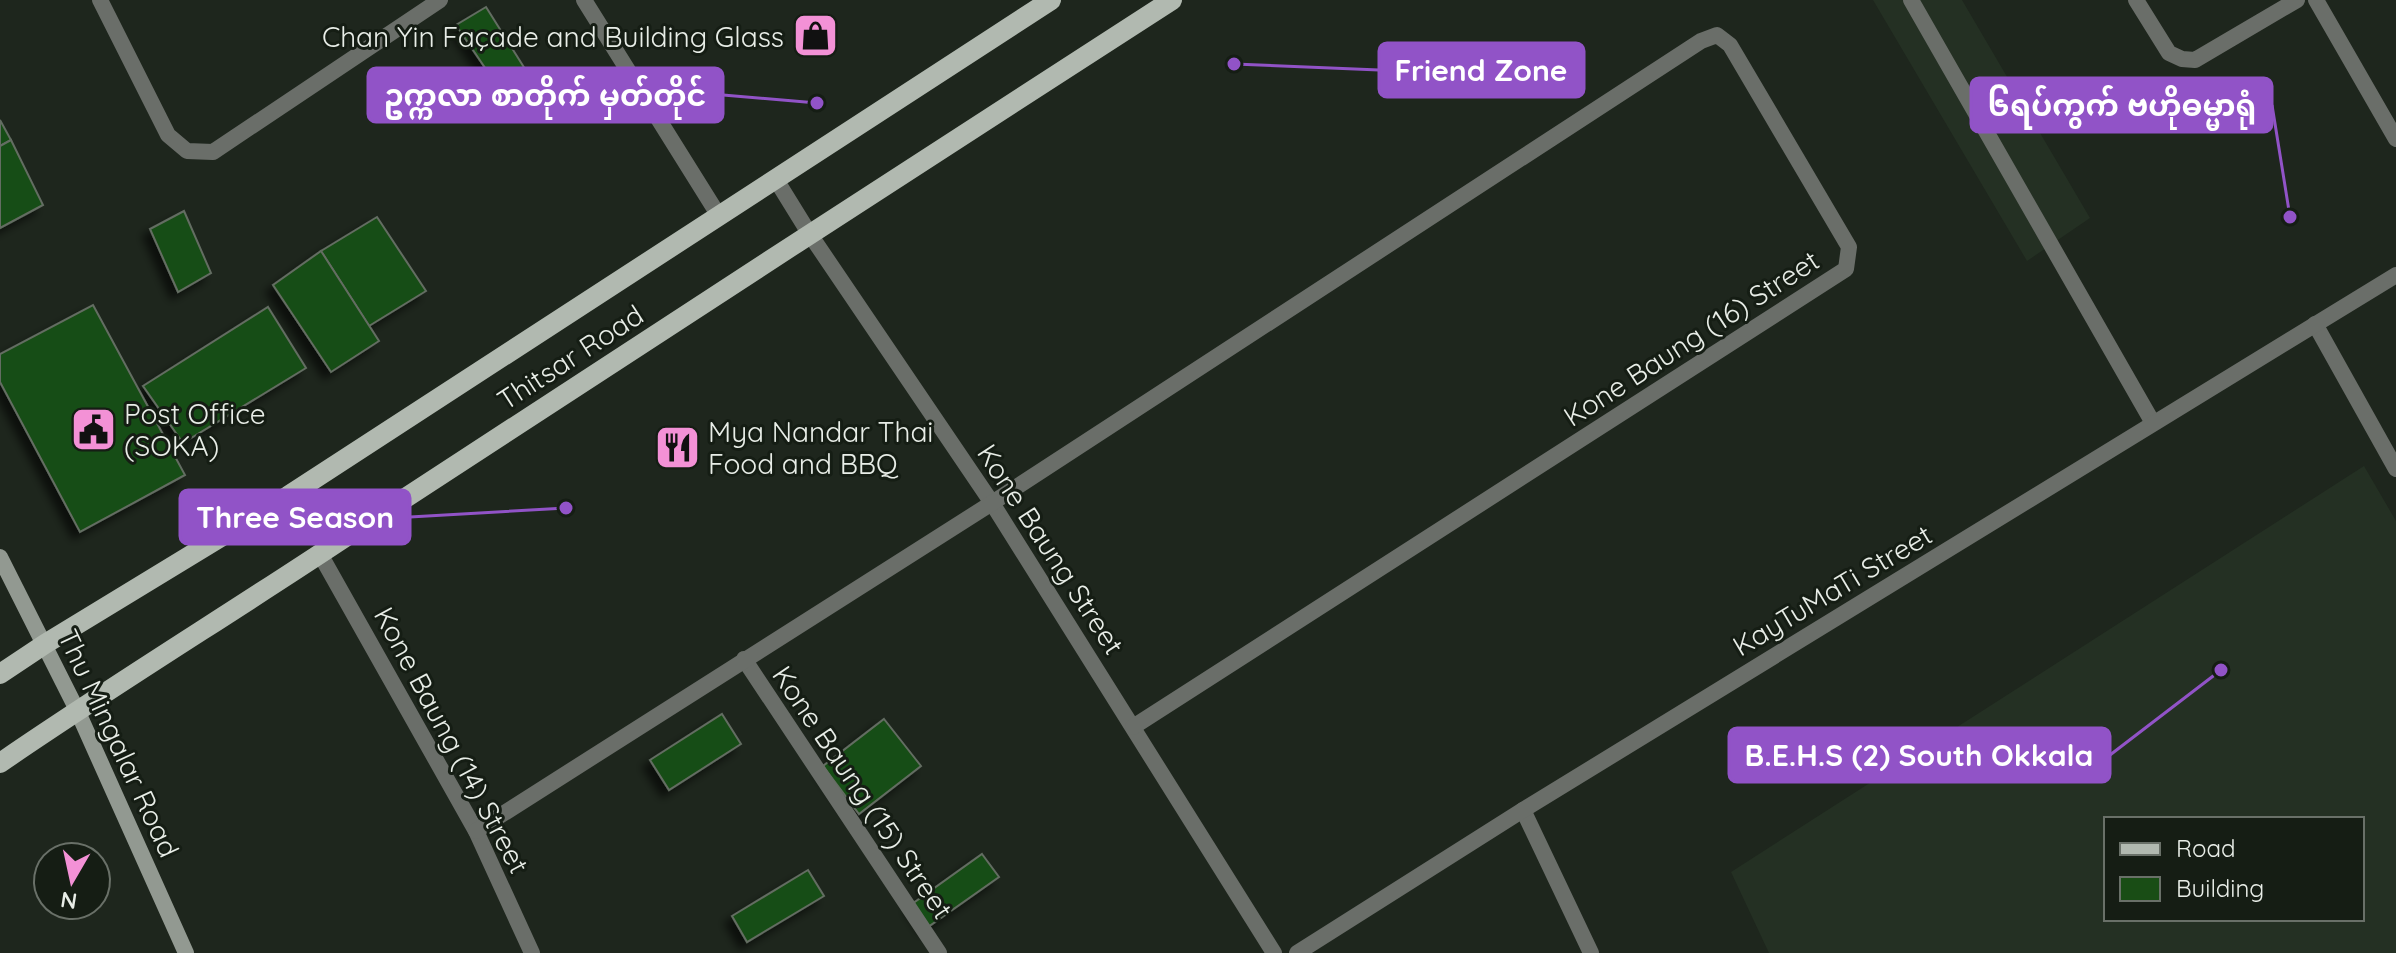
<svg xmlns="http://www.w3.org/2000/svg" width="2396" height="953" font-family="Quicksand,'Noto Sans Myanmar',sans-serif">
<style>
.built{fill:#243023;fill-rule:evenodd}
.building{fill:#194d15;stroke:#636d62;stroke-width:2;filter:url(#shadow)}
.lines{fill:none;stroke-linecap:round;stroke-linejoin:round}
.minor{stroke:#6a6e69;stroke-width:16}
.secondary{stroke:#929991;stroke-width:16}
.primary{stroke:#b1b9b0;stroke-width:20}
.labels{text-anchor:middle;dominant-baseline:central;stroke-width:6;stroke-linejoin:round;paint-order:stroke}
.poi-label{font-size:28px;fill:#e8ede7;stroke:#151d14;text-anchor:start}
.street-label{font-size:28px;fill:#e8ede7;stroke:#151d14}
.leader{fill:none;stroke:#9153c7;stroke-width:3}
.callout-dot{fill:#9153c7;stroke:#151d14;stroke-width:3}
.callout{fill:#9153c7;stroke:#9153c7;stroke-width:3}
.callout-label{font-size:30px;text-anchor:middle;font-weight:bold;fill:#fff}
</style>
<defs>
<filter id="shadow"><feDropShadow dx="-7" dy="7" stdDeviation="4" flood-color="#0009"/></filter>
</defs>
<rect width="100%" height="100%" fill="#1e261d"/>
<g class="built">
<polygon points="1873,0 1962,0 2090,218 2027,261"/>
<path d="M2364,466L2396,521V953H1769L1731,872ZM2106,819H2362V919H2106Z"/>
</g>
<g class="building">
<polygon points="486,7 537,88 511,106 456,25"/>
<polygon points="0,120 11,140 0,146"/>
<polygon points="11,140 43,205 0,228 0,146"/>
<polygon points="184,211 211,273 178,292 150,229"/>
<polygon points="377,217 426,291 369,326 321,251"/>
<polygon points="321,251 379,341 331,372 273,285"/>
<polygon points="93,305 185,475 80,532 0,382 0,354"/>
<polygon points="268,307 306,368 183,443 143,386"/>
<polygon points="722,714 741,744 669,790 650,760"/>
<polygon points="884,719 921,766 859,814 823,766"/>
<polygon points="982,854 999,877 928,927 912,904"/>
<polygon points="808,870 824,896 747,942 732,916"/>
</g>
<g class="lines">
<g class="minor">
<polyline points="100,0 168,135 187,151 213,152 440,0"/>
<polyline points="584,0 719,216"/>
<polyline points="1911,0 2153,423"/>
<polyline points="2136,0 2169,53 2182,59 2195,60 2297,0"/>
<polyline points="2316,0 2396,139"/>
<polyline points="775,178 809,233 992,503 1274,953"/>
<polyline points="2315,324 2396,469"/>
<polyline points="320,554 476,831 532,953"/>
<polyline points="744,659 939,953"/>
<polyline points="1523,810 1591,953"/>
<polyline points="476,831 992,503 1701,41 1717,35 1730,45 1849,247 1846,269 1133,727"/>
<polyline points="1297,953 1523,810 2396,275"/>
</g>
<polyline class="secondary" points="0,557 77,710 186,953"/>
<g class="primary">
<polyline points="0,674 45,644 288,496 1051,0"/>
<path d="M0,763C112,686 228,615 341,540C618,359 894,179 1172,0"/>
</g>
</g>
<defs>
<symbol id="shop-square" viewBox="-11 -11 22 22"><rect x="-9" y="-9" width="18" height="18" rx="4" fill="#f391d6" stroke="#151d14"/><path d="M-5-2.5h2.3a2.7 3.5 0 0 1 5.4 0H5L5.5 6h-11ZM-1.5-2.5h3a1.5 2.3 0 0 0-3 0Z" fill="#111"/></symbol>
<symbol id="civic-square" viewBox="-11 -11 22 22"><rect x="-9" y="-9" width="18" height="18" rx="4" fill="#f391d6" stroke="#151d14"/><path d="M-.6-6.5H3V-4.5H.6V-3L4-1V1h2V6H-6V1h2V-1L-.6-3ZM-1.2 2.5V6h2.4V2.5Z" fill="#111"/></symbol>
<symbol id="restaurant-square" viewBox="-11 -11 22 22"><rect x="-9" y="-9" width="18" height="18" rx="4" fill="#f391d6" stroke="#151d14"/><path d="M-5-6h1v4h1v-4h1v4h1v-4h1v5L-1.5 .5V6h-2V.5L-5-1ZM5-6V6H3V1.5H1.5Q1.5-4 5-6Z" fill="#111"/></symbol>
</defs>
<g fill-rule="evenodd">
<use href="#shop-square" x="790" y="10" width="51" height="51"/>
<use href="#civic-square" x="68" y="404" width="51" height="51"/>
<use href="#restaurant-square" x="652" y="422" width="51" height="51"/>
</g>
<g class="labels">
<g class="poi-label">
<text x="784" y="36" text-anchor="end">Chan Yin Façade and Building Glass</text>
<text x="124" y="413">Post Office<tspan x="124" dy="32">(SOKA)</tspan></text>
<text x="708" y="431">Mya Nandar Thai<tspan x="708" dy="32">Food and BBQ</tspan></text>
</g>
<g class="street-label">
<text transform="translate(1691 338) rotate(-33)">Kone Baung (16) Street</text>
<text transform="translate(570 357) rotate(-33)">Thitsar Road</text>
<text transform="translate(1051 549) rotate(57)">Kone Baung Street</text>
<text transform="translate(1832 590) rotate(-31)">KayTuMaTi Street</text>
<text transform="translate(452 740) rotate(62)">Kone Baung (14) Street</text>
<text transform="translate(119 743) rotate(65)">Thu Mingalar Road</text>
<text transform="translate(863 792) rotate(56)">Kone Baung (15) Street</text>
</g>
</g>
<path class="leader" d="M1234 64L1379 70M817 103L723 95M2290 217L2272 105M566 508L410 517M2221 670L2110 755"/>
<g class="callout-dot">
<circle cx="1234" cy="64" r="8"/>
<circle cx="817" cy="103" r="8"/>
<circle cx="2290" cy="217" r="8"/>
<circle cx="566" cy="508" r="8"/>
<circle cx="2221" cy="670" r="8"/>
</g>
<g class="callout">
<rect x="1379" y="43" width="205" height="54" rx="8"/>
<rect x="368" y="68" width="355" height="54" rx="8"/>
<rect x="1971" y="78" width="301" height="54" rx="8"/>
<rect x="180" y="490" width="230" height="54" rx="8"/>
<rect x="1729" y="728" width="381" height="54" rx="8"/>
</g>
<g class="callout-label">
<text x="1481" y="81">Friend Zone</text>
<text x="545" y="106">ဥက္ကလာ စာတိုက် မှတ်တိုင်</text>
<text x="2122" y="116">၆ရပ်ကွက် ဗဟိုဓမ္မာရုံ</text>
<text x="295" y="528">Three Season</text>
<text x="1919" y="766">B.E.H.S (2) South Okkala</text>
</g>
<rect x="2104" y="817" width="260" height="104" fill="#151d14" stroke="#697068" stroke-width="2"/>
<rect x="2120" y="843" width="40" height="12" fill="#b1b9b0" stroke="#697068" stroke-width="2"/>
<text x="2176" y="857" font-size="24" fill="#e8ede7">Road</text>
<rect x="2120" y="877" width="40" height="24" fill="#194d15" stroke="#697068" stroke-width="2"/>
<text x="2176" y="897" font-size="24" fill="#e8ede7">Building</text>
<g transform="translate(72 881) rotate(189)"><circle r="38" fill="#151d14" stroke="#697068" stroke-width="2"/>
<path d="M0-6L14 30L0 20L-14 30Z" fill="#f391d6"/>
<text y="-12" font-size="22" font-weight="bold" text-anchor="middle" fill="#e8ede7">N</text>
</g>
</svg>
